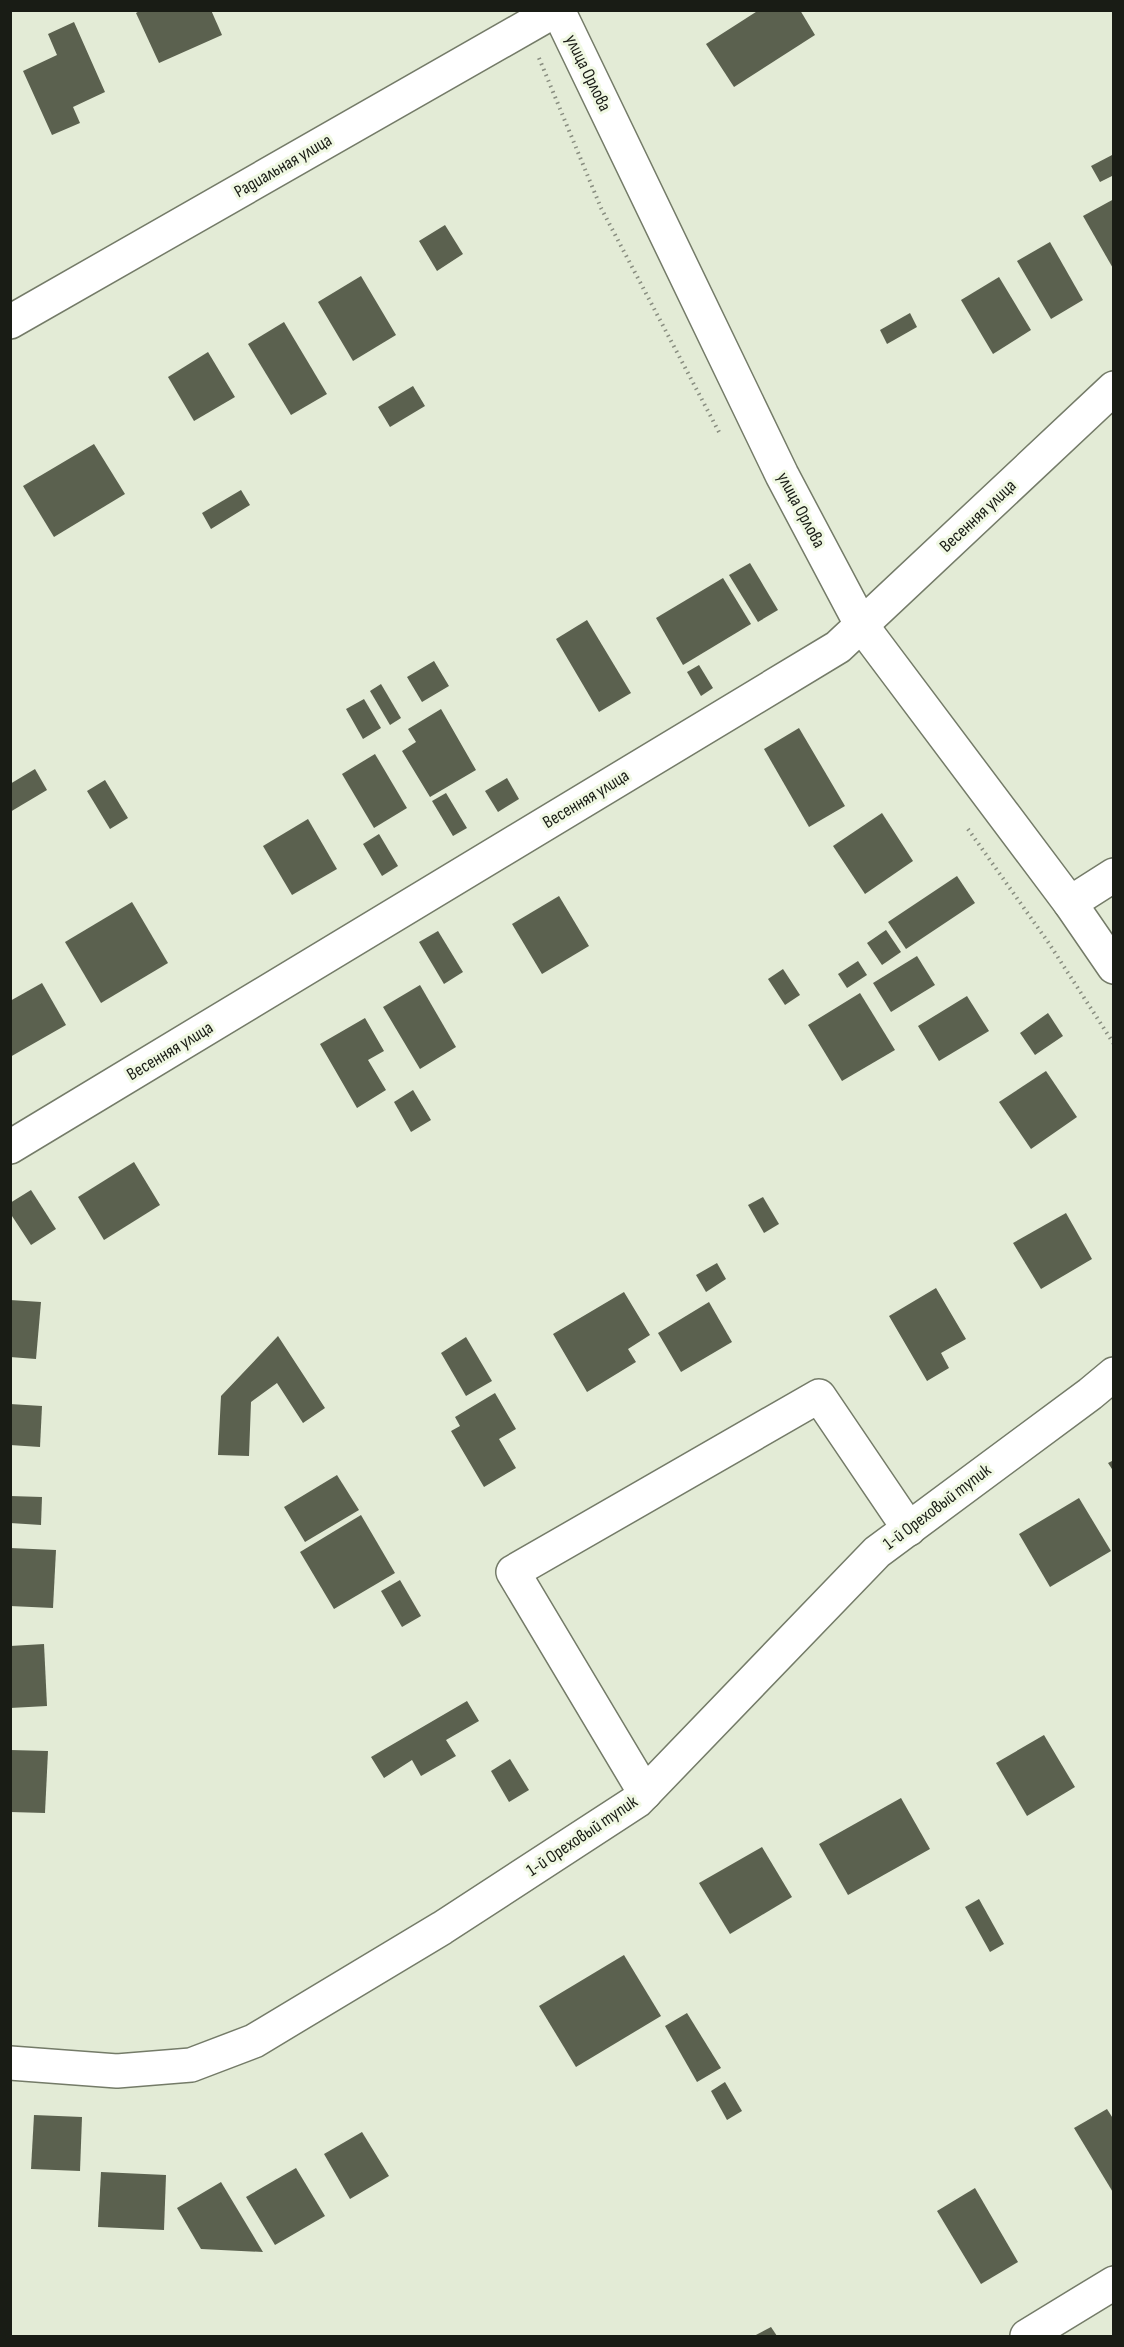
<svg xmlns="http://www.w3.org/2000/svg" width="1124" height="2347" font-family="'Sofia Sans Condensed',sans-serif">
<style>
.building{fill:#5b614f}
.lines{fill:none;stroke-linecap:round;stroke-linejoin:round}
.minor-casing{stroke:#747b68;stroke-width:36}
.path{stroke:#898e80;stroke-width:4;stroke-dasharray:1.5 4.5;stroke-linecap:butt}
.minor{stroke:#fff;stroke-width:33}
.labels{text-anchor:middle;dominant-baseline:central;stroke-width:6;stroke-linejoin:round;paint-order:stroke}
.street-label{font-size:18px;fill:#191c15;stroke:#f0f8e3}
</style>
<rect width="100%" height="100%" fill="#e3ebd6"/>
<g class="building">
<polygon points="141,10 211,10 222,35 159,63 136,13"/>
<polygon points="759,10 800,10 815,35 734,87 706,44"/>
<polygon points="74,22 105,92 73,107 80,123 52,135 23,71 57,55 48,34"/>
<polygon points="1114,154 1114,175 1100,182 1091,166"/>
<polygon points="1114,199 1114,270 1083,216"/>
<polygon points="445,225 463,254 437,271 419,241"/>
<polygon points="1050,242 1083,300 1051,319 1017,261"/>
<polygon points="361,276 396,335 353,361 318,302"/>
<polygon points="999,277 1031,330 993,354 961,300"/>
<polygon points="910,313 917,327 887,344 880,330"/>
<polygon points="284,322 327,394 291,415 248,344"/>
<polygon points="208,352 235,397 194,421 168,377"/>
<polygon points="413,386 425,406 390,427 378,407"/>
<polygon points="94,444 125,494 54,537 23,486"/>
<polygon points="241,490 250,505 211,529 202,513"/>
<polygon points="750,563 778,610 758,622 729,575"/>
<polygon points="723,578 751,624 683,665 656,618"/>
<polygon points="587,620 631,693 599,712 556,639"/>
<polygon points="434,661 449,686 422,702 407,677"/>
<polygon points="699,665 713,688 701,696 687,672"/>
<polygon points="381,684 401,718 390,725 370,691"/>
<polygon points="364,699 381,728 363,739 346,709"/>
<polygon points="441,709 476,770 430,797 402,751 416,742 408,729"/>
<polygon points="799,728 845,806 809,827 764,749"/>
<polygon points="375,754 407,808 374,828 342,774"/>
<polygon points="35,769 47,790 10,812 10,784"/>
<polygon points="507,778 519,799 498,812 485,791"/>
<polygon points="105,780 128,818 110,829 87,791"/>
<polygon points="446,793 467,828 453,836 432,801"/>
<polygon points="882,813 913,861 865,894 833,846"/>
<polygon points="308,819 337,869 292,895 263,846"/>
<polygon points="379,834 398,866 382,876 363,844"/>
<polygon points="957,876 975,903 906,949 888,922"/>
<polygon points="559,896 589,946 542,974 512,924"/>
<polygon points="132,902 168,963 101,1003 65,942"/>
<polygon points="886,930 901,952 882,965 867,943"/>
<polygon points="438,931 463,972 444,984 419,942"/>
<polygon points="917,956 935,985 891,1012 873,983"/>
<polygon points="858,961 867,975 847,988 838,974"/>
<polygon points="783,969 800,995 785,1005 768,979"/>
<polygon points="42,983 66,1025 10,1057 10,1001"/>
<polygon points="420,985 456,1047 420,1069 383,1007"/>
<polygon points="860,993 895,1050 842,1081 808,1025"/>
<polygon points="967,996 989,1031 939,1061 918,1026"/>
<polygon points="1048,1013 1063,1036 1035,1055 1020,1033"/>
<polygon points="365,1018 384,1051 368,1060 386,1090 357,1108 320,1044"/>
<polygon points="1046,1071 1077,1117 1031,1149 999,1102"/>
<polygon points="413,1090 431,1120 411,1132 394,1102"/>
<polygon points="134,1162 160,1205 104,1240 78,1197"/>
<polygon points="31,1190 56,1229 31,1245 10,1213 10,1203"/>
<polygon points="763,1197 779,1224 764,1233 748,1205"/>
<polygon points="1066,1213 1092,1259 1041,1289 1013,1243"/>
<polygon points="717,1263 726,1279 706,1292 696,1275"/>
<polygon points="936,1288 966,1339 941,1353 949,1368 927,1381 889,1316"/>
<polygon points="624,1292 650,1335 628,1349 636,1362 587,1392 553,1334"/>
<polygon points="10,1300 41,1302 36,1359 10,1357"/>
<polygon points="709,1302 732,1342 681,1372 658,1333"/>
<polygon points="278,1336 325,1408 303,1423 277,1383 251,1402 249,1456 218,1455 221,1396"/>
<polygon points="466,1337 492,1381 466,1396 441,1353"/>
<polygon points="495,1393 516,1429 499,1439 516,1468 484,1487 451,1431 460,1426 455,1417"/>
<polygon points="10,1404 42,1406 40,1447 10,1445"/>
<polygon points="1114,1460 1114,1472 1108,1463"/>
<polygon points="337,1475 359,1510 305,1542 284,1507"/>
<polygon points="10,1496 42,1497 41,1525 10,1523"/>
<polygon points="1079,1498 1111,1551 1050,1587 1019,1534"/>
<polygon points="361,1515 395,1573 334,1609 300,1552"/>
<polygon points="10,1548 56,1550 53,1608 10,1606"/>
<polygon points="400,1580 421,1616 402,1627 381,1591"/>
<polygon points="44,1644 47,1706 10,1708 10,1646"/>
<polygon points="467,1701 479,1721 446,1740 456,1756 421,1776 412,1760 384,1778 371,1757"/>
<polygon points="1044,1735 1075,1787 1027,1816 996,1763"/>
<polygon points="10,1750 48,1751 45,1813 10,1812"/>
<polygon points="510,1759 529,1790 509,1802 491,1771"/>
<polygon points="901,1798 930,1849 848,1895 819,1844"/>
<polygon points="762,1847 792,1897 730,1934 699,1883"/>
<polygon points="979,1899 1004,1944 990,1952 965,1907"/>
<polygon points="624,1955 661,2016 576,2067 539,2006"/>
<polygon points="687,2013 721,2068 697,2082 665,2026"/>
<polygon points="725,2082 742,2111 727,2120 711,2091"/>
<polygon points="1107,2109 1114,2120 1114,2194 1074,2128"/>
<polygon points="34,2115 82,2117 80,2171 31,2169"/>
<polygon points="362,2132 389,2176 350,2199 324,2154"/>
<polygon points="296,2168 325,2216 275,2245 246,2197"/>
<polygon points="101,2172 166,2175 164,2230 98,2227"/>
<polygon points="221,2182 263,2252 201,2249 177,2208"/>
<polygon points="975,2188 1018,2262 981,2284 937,2211"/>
<polygon points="771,2327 777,2336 754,2336"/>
</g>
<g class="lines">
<defs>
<g id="minor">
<polyline points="558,10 782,475 862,626 1070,903 1114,967"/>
<polyline points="10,322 556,10"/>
<polyline points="1070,903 1114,875"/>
<polyline points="10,1147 838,647 1114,388"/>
<polyline points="645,1793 513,1572 819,1396 909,1529"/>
<polyline points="10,2063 117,2071 191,2065 254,2041 442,1928 637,1801 877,1552 1090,1394 1114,1374"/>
<polyline points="1027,2336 1114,2283"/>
</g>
</defs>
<use href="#minor" class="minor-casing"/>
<g class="path">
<polyline points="539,58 601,208 719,432"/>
<polyline points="968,829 1048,942 1114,1044"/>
</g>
<use href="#minor" class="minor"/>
</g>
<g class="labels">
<g class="street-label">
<text transform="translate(588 73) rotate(64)">улица Орлова</text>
<text transform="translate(283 166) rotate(-30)">Радиальная улица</text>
<text transform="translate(801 510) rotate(62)">улица Орлова</text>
<text transform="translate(978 516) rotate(-43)">Весенняя улица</text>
<text transform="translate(586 799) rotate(-31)">Весенняя улица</text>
<text transform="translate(170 1051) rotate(-31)">Весенняя улица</text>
<text transform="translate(937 1507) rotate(-37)">1-й Ореховый тупик</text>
<text transform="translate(582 1836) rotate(-34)">1-й Ореховый тупик</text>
</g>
</g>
<rect width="1124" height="2347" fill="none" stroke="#191c15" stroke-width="24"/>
</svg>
